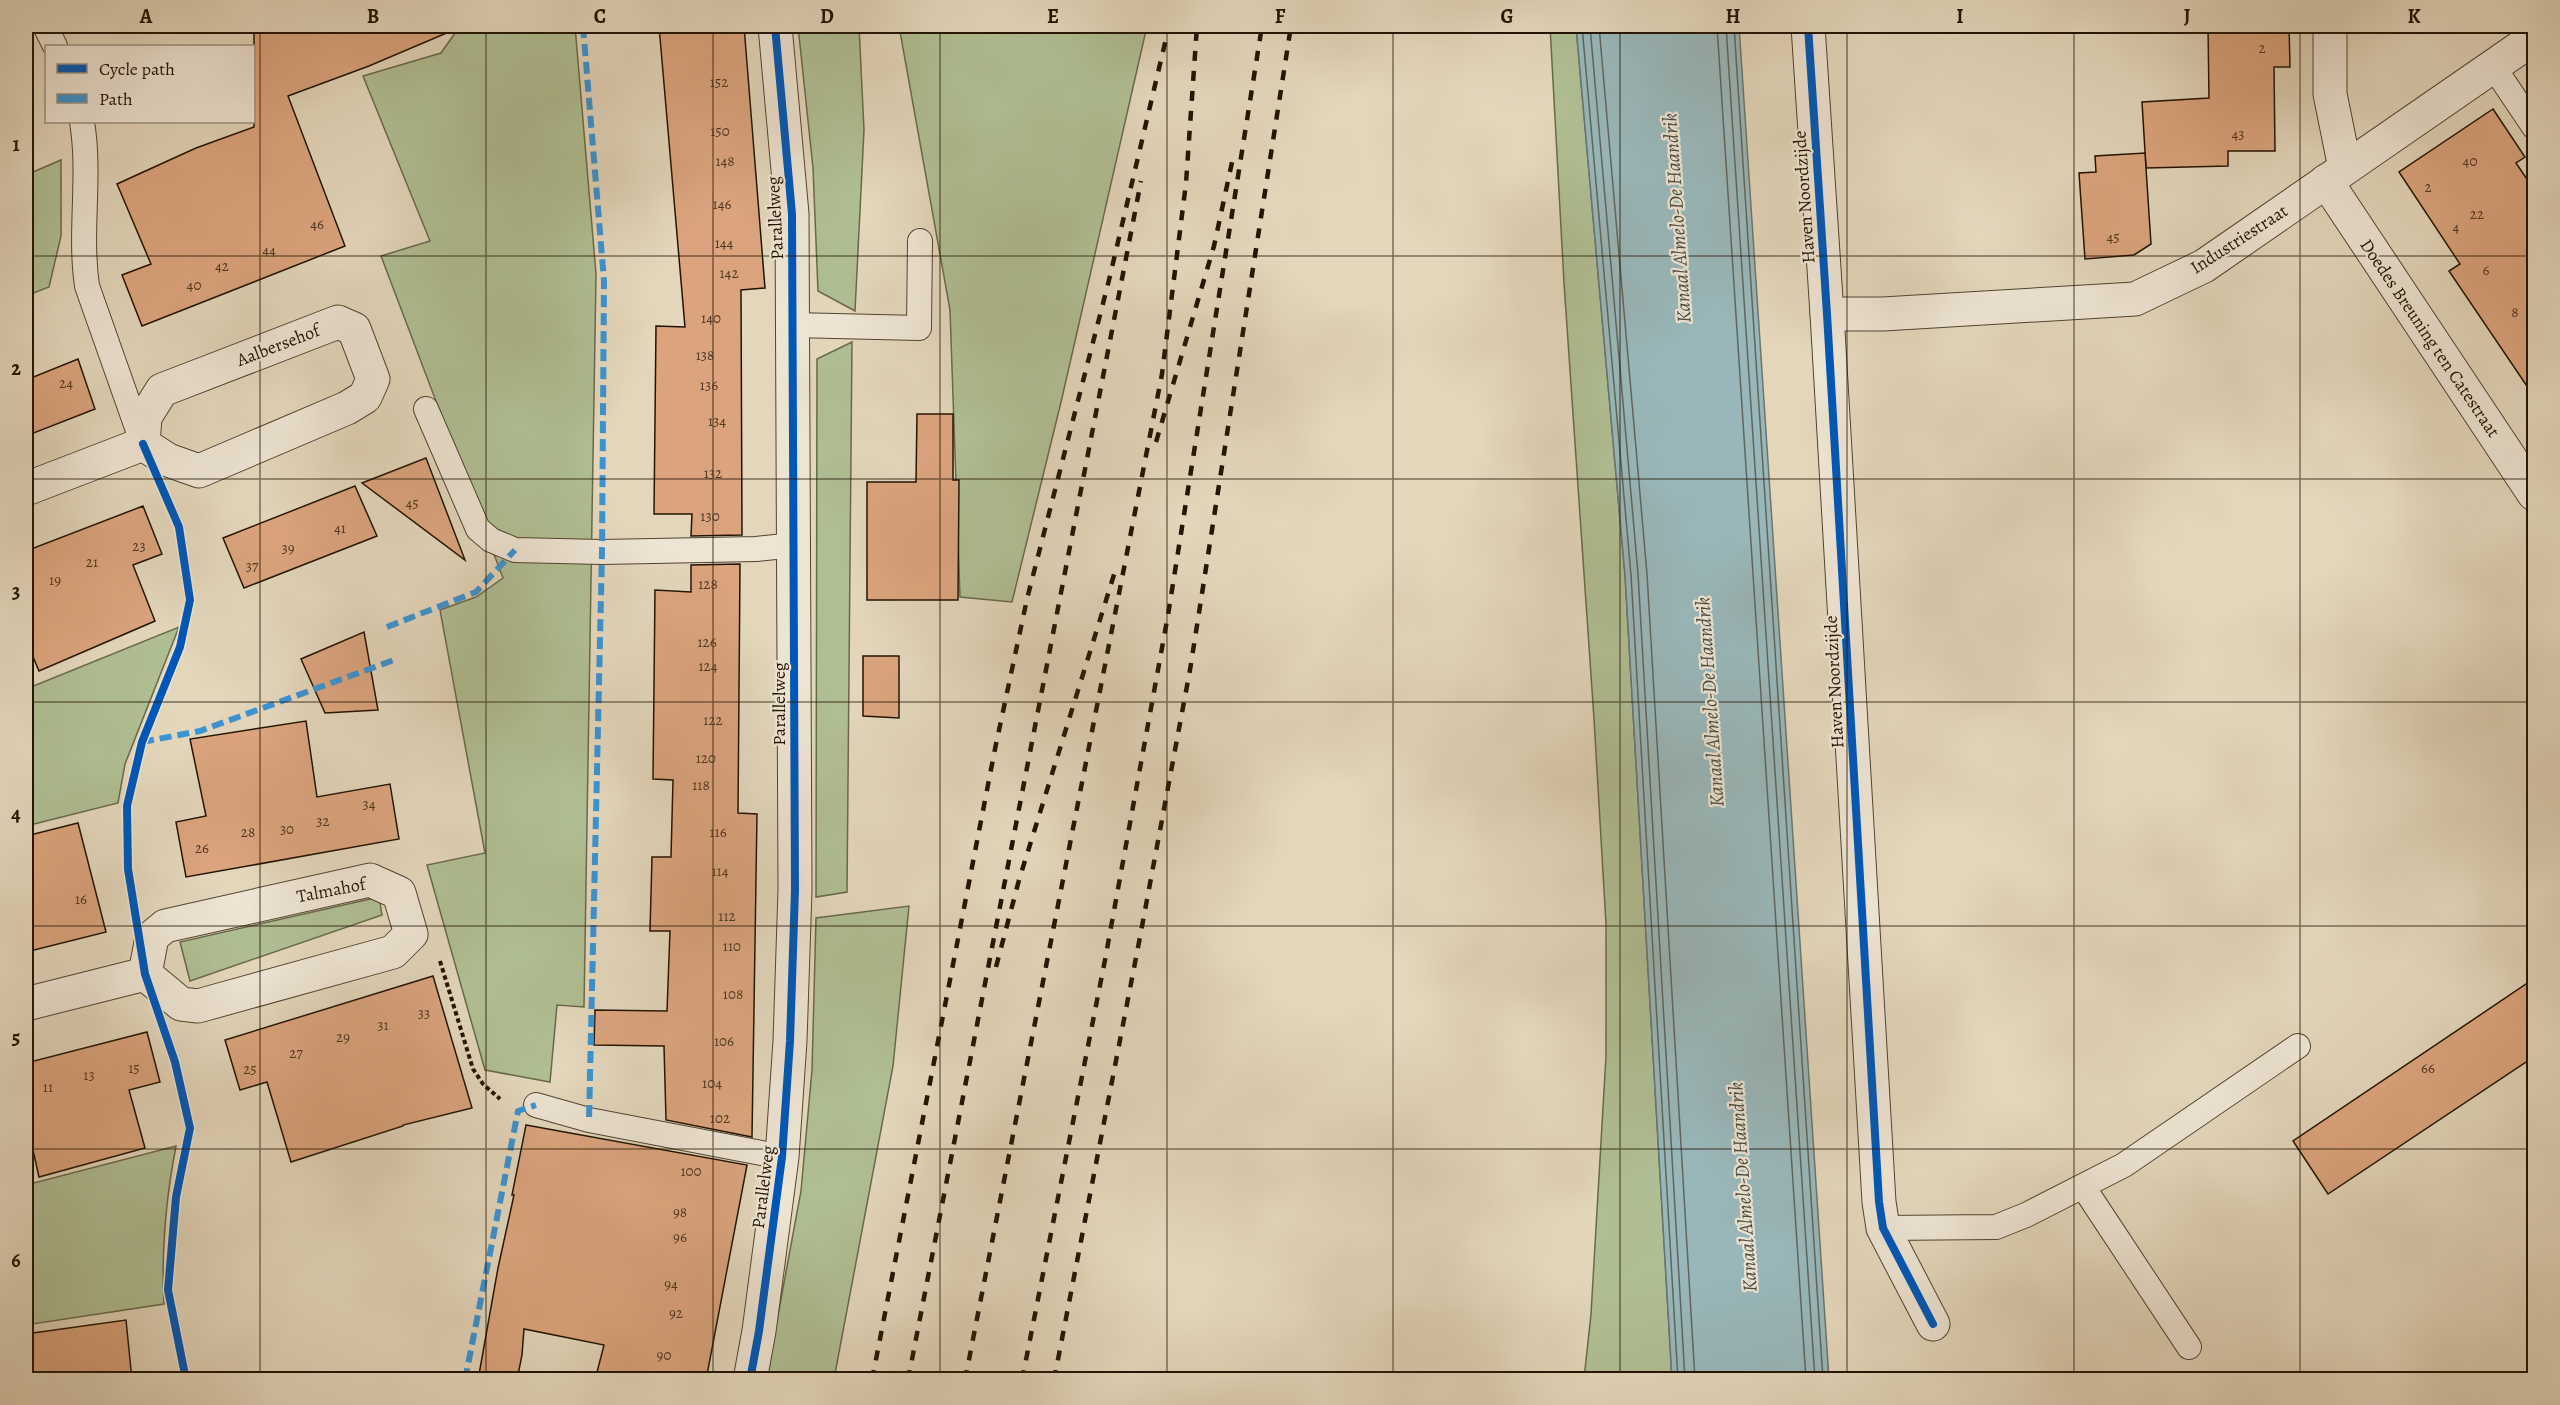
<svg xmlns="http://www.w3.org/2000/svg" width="2560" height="1405" font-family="Alegreya,serif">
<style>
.green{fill:#b0be93;stroke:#69694b;stroke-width:1.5}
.water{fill:#99b7ba;stroke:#697671;stroke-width:1.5}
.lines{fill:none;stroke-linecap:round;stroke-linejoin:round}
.shore{stroke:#5e665e;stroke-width:1.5}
.building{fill:#dba47e;stroke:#221403;stroke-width:1.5}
.lane-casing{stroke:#524431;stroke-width:26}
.street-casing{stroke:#524431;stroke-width:35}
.path{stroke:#221403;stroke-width:4;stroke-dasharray:4.5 3;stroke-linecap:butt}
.lane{stroke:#ede4d3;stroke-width:24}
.street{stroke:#ede4d3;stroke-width:33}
.rail{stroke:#221403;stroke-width:4.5;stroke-dasharray:10 10;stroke-linecap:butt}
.quiet{stroke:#3b93d1;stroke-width:6;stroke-dasharray:12 6;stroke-linecap:butt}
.cycleway-casing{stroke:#ede4d3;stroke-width:11}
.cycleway{stroke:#0057b8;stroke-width:8}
.grid{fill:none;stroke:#221403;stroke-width:1.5;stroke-opacity:0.55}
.labels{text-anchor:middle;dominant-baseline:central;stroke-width:4.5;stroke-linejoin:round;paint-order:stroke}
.number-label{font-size:15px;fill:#503822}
.street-label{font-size:18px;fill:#221403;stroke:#ede4d3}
.water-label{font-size:20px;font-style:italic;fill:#4c4d43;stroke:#ede4d3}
.neatline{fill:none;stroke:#221403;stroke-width:2}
.grid-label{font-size:20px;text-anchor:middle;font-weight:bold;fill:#221403}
</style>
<rect width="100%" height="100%" fill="#e3d6bb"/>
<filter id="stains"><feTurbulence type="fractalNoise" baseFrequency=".00333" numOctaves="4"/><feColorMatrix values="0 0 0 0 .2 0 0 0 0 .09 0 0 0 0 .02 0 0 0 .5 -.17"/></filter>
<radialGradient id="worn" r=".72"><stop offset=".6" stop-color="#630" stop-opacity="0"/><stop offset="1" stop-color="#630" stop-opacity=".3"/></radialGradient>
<g class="green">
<polygon points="460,26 575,26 596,274 584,1007 557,1005 550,1082 485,1070 427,865 485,853 440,610 476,597 503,578 381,256 430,241 363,76 441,53"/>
<polygon points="798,26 859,26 864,130 855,311 818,291 813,168"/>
<polygon points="899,26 1147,26 1062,398 1012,602 960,597 950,310"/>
<polygon points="1550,26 1576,26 1625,575 1672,1379 1584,1379 1591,1314 1606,1056 1606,924 1594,719 1564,283"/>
<polygon points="61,160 61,236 49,287 26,296 26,175"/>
<polygon points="852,342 847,892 816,897 817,359"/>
<polygon points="179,627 125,764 118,803 26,826 26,689"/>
<polygon points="379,897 382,915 190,981 180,942"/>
<polygon points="909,906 893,1066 834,1379 766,1380 801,1191 812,1070 816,918"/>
<path d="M176,1146C166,1198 161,1251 164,1304L26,1325V1185Z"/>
</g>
<polygon class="water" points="1576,26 1739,26 1829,1379 1672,1379 1625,575"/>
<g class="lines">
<g class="shore">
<polyline points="1582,26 1631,575 1678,1380"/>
<polyline points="1590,26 1638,574 1685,1380"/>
<polyline points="1599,26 1647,574 1695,1380"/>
<polyline points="1717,26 1806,1380"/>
<polyline points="1726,26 1815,1380"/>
<polyline points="1734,26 1823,1380"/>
</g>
</g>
<g class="building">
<polygon points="254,26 463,26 369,66 288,96 345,246 142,326 122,275 151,264 117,184 196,148 254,127"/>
<polygon points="659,26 744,26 765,288 741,290 742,535 691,536 692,514 654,514 656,326 685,327"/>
<polygon points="2208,26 2289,26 2290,67 2274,67 2275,151 2228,151 2228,166 2146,168 2142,102 2209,98"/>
<polygon points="2493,109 2525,157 2516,163 2535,191 2535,398 2449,271 2460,264 2399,172"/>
<polygon points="2145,153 2151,244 2134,255 2085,259 2079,173 2096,172 2095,156"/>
<polygon points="78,359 95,409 26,436 26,380"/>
<polygon points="917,414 953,414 953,480 959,480 958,600 867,600 867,482 916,482"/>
<polygon points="426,458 465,560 362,483"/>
<polygon points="355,486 377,536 244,588 223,538"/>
<polygon points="143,506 162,554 133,565 155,621 39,671 26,640 26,551"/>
<polygon points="740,564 738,813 757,814 752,1137 666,1120 664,1046 594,1045 595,1010 667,1011 670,931 650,931 652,857 671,857 673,780 653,779 655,590 691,592 691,565"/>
<polygon points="364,632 378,710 325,713 301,659"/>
<polygon points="863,656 899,656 899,718 863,716"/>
<polygon points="306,721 317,797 390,784 399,839 186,877 176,822 206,816 190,739"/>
<polygon points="78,823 106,932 26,952 26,836"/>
<polygon points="433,976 472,1108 403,1125 403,1126 291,1162 267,1082 240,1090 225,1040"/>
<polygon points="2535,978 2535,1056 2328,1194 2293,1141"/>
<polygon points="147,1032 160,1082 129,1090 145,1148 39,1177 26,1119 26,1063"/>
<polygon points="526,1125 747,1165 706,1380 595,1380 604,1345 524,1329 522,1355 517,1380 478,1380 498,1268 514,1195 512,1195"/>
<polygon points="126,1320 132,1380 26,1380 26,1334"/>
</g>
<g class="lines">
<defs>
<g id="lane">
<polyline points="45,26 55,46"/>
<polyline points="2493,66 2534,127"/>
<path d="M82,122C91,176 79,231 87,286L141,439"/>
<polyline points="793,325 919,328 920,241"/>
<polyline points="426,409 478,529 491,540 515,550 602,552 756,549 794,545"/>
<polyline points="536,1105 589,1120 782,1157"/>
<polyline points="2084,1188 2189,1347"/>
<polyline points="1883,1228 1996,1227 2026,1215 2124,1165 2298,1046"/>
</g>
<g id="street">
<polyline points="1808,26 1827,314 1879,1202 1883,1228 1933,1324"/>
<polyline points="2330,26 2330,94 2345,168"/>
<polyline points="2326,181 2534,494"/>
<polyline points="1827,314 1883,314 2135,299 2204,266 2534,38"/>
<polygon points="338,322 354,329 373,379 365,397 347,408 199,471 168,460 143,444 145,417 162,390"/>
<polyline points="26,489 143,444"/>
<polygon points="370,880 399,893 411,934 393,952 198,1006 181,1004 145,974 152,937 165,926"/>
<polyline points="26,1004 145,974"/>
<polyline points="750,1380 759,1331 782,1157 790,1041 795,890 792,214 775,26"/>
</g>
</defs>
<use href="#lane" class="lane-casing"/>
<use href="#street" class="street-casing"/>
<polyline class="path" points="440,961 473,1069 483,1084 500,1099"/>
<use href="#lane" class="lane"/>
<use href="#street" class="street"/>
<g class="rail">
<polyline points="1156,442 1214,246 1234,153"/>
<polyline points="996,967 1019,880 1117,565"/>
<polyline points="872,1380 995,749 1027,599 1109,280 1169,26"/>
<polyline points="908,1380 1141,181"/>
<polyline points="965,1380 1162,374 1186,183 1197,26"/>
<polyline points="1022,1380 1105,960 1168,615 1262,26"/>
<polyline points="1054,1380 1140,937 1190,670 1291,26"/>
</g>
<g class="quiet">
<polyline points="583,26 604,281 602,552 589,1120"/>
<polyline points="387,627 476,592 515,550"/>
<polyline points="142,742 200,731 394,660"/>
<polyline points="465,1380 518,1111 536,1105"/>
</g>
<defs>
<g id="cycleway">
<polyline points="1808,26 1827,314 1879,1202 1883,1228 1933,1324"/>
<polyline points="143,444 179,527 190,600 180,647 142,742 127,806 128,869 145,974 175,1062 190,1128 176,1197 168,1290 186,1380"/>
<polyline points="750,1380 759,1331 782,1157 790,1041 795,890 792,214 775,26"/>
</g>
</defs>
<use href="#cycleway" class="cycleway-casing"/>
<use href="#cycleway" class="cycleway"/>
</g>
<path class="grid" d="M260,26V1380M486,26V1380M713,26V1380M940,26V1380M1167,26V1380M1393,26V1380M1620,26V1380M1847,26V1380M2074,26V1380M2300,26V1380M26,256H2534M26,479H2534M26,702H2534M26,926H2534M26,1149H2534"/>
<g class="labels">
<g class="number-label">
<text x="2262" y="48">2</text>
<text x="719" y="82">152</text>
<text x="720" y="131">150</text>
<text x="2238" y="134">43</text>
<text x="725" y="161">148</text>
<text x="2470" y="161">40</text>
<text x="2428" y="187">2</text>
<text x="722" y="204">146</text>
<text x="2477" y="214">22</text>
<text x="317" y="224">46</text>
<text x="2456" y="227">4</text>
<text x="2113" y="237">45</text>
<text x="724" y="243">144</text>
<text x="269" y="250">44</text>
<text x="222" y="266">42</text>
<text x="2486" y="270">6</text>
<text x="729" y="273">142</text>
<text x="194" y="285">40</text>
<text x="2515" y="312">8</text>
<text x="711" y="318">140</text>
<text x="705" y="355">138</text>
<text x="66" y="383">24</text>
<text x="709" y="385">136</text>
<text x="717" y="421">134</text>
<text x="713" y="473">132</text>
<text x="412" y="503">45</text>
<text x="710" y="516">130</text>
<text x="340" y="528">41</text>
<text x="139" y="546">23</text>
<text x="288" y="548">39</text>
<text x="92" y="562">21</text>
<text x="252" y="566">37</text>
<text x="55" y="580">19</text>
<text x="708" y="584">128</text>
<text x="707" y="642">126</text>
<text x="708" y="666">124</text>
<text x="713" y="720">122</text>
<text x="706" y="758">120</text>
<text x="701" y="785">118</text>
<text x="369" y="804">34</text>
<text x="323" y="821">32</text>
<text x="287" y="829">30</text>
<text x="248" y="832">28</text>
<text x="718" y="832">116</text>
<text x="202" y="848">26</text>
<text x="720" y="871">114</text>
<text x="81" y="899">16</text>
<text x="727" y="916">112</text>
<text x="732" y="946">110</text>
<text x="733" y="994">108</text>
<text x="424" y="1013">33</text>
<text x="383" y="1025">31</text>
<text x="343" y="1037">29</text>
<text x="724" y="1041">106</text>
<text x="296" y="1053">27</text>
<text x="134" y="1068">15</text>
<text x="2428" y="1068">66</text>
<text x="250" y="1069">25</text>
<text x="89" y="1075">13</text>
<text x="712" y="1083">104</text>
<text x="48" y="1087">11</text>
<text x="720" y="1118">102</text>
<text x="691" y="1171">100</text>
<text x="680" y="1212">98</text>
<text x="680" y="1237">96</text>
<text x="671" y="1284">94</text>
<text x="676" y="1313">92</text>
<text x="664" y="1355">90</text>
</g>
<g class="street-label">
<text transform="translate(1804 197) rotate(-94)">Haven Noordzijde</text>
<text transform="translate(775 218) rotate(-93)">Parallelweg</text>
<text transform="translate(2239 239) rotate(-33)">Industriestraat</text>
<text transform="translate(2430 338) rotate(56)">Doedes Breuning ten Catestraat</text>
<text transform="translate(278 345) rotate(-21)">Aalbersehof</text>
<text transform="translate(1834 682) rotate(-93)">Haven Noordzijde</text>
<text transform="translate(779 704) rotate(-90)">Parallelweg</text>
<text transform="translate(331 890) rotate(-11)">Talmahof</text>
<text transform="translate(763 1187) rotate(-83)">Parallelweg</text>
</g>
<g class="water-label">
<text transform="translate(1677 218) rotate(-94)">Kanaal Almelo-De Haandrik</text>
<text transform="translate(1710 702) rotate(-94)">Kanaal Almelo-De Haandrik</text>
<text transform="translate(1743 1187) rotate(-94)">Kanaal Almelo-De Haandrik</text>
</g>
</g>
<rect width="2560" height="1405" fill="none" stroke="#e3d6bb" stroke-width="66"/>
<rect x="45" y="45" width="210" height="78" fill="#ede4d3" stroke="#9c9180" stroke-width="1.5"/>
<rect x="57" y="64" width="30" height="9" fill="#0057b8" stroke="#9c9180" stroke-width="1.5"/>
<text x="99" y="75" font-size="18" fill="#221403">Cycle path</text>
<rect x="57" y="94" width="30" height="9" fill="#3b93d1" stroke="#9c9180" stroke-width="1.5"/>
<text x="99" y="105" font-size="18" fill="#221403">Path</text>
<rect x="33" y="33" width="2494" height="1339" class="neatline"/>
<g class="grid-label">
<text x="146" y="23">A</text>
<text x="373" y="23">B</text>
<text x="600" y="23">C</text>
<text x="827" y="23">D</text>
<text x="1053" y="23">E</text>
<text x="1280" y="23">F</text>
<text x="1507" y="23">G</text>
<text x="1733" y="23">H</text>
<text x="1960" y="23">I</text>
<text x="2187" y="23">J</text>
<text x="2414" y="23">K</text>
<text x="16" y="151">1</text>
<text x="16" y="375">2</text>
<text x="16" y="598">3</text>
<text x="16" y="821">4</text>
<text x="16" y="1044">5</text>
<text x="16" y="1267">6</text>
</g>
<rect width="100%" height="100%" filter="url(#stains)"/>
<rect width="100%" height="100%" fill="url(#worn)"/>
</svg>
